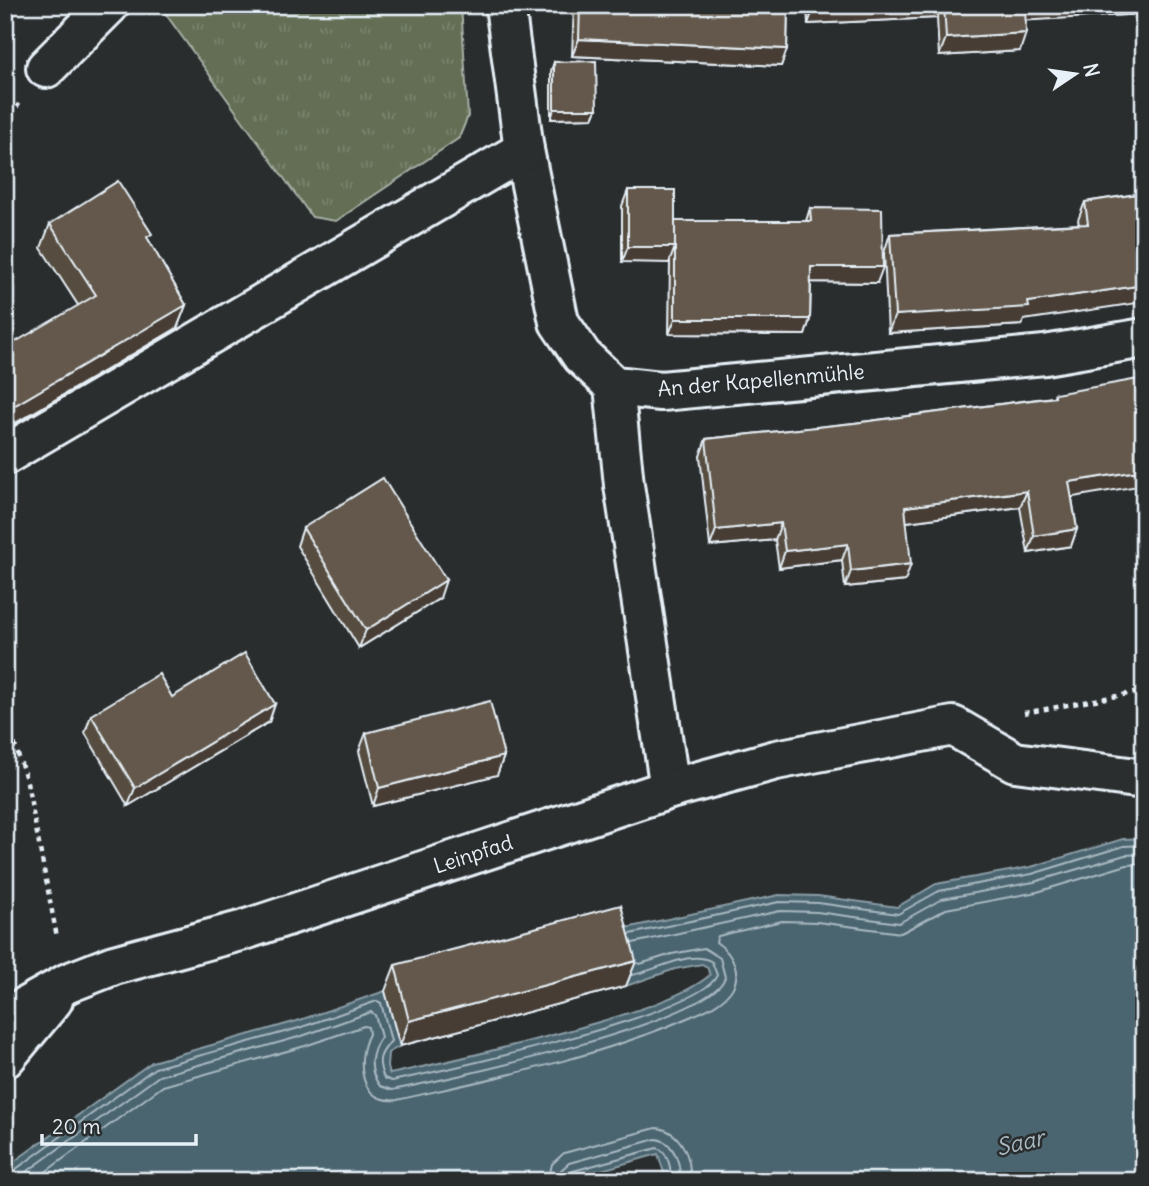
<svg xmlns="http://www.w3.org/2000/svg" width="1149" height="1186" font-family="Delius,sans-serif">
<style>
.grass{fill:url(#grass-tufts);stroke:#a6b0a6;stroke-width:2}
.water{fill:#4b6570;stroke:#8a9da6;stroke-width:2}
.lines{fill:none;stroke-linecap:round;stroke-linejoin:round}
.shore{stroke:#a9b9c2;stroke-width:2}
.minor-casing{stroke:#e8f1f8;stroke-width:44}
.path{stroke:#e8f1f8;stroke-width:4.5;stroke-dasharray:5 5;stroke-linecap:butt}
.minor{stroke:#2a2d2e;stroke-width:38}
.wall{fill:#564d41;stroke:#e8f1f8;stroke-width:2}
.shaded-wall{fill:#463e35;stroke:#e8f1f8;stroke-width:2}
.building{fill:#64594c;stroke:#e8f1f8;stroke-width:2}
.labels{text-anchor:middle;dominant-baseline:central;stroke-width:5;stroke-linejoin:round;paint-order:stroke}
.street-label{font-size:21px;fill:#e8f1f8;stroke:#2a2d2e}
.water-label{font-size:23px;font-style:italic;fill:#a9b9c2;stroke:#2a2d2e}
</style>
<defs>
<pattern id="grass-tufts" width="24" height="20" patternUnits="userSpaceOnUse" patternTransform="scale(1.75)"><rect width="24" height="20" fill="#636e55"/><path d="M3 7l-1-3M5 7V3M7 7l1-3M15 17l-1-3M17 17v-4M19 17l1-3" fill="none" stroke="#79836e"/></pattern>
</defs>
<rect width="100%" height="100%" fill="#2a2d2e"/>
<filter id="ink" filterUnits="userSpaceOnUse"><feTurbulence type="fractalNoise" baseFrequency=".0143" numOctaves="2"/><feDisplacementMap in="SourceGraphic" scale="14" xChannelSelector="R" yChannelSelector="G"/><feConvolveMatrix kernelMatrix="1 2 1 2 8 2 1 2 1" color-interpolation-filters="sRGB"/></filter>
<g filter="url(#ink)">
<polygon class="grass" points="167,5 461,5 468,116 459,138 336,221 312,217 165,13"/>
<path class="water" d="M1144,838V1181H648L665,1176L658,1154L563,1181H5V1168L152,1062L297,1021L385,991L400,1046L388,1053L387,1067L390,1074C455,1060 518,1045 582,1027C619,1016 680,1000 710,975L707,967L702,964L675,969L626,986L612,931L779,895L818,896L897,907L936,884L1031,867L1123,839Z"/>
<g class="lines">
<g class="shore">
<polyline points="630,934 779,902 818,903 898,914 939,891 1032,874 1124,846 1144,845"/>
<polyline points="633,943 780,911 817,912 899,923 942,899 1034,882 1125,855 1144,854"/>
<path d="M5,1173L12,1172L155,1068L299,1028L377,1001L381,1003L391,1041C380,1054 376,1060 384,1078L392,1081C440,1071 703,1014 717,975L712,962C692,948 654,972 632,975"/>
<path d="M14,1181L159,1076L302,1036L371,1012L375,1015L381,1037C371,1051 367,1070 380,1086L392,1090C444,1080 713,1022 725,977L720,958L704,948L672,954L640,964L637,963"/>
<path d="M33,1181L163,1086L305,1046L364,1026L368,1027L369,1034C356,1059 358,1104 397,1100C494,1078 593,1059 685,1019C701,1012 719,1006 730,992C744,974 732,953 716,942L718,936L782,921L817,922L901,933L946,909L1037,892L1127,865L1144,864"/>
<path d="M548,1181L552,1164L564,1153L656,1128C681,1130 692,1158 690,1181"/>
<path d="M558,1181L561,1170L569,1163L656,1139C674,1141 682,1165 679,1181"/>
<path d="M567,1181L568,1174L573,1171L657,1148C668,1151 673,1171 669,1181"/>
</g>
<defs>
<g id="minor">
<polyline points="505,5 524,150 559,322 582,356 614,386 661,391 1045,355 1144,338"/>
<polyline points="46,68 109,5"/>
<polyline points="614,386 624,485 670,789"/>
<polyline points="5,455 524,150"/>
<polyline points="5,1018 68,983 114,965 244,930 670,789 776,760 953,726 1015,762 1144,779"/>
<polyline points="5,1058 53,1000"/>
</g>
</defs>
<use href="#minor" class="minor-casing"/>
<g class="path">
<polyline points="5,123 19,104"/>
<polyline points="1024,713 1144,691"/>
<polyline points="5,715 27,782 57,937"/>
</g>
<use href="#minor" class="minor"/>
</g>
<g class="wall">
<polygon points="574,5 788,5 787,49 781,66 572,56"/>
<polygon points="807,5 1144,5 1144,14 1026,20 1020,51 939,56 937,18 808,24"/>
<polygon points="554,62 597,109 593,118 551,119 551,71"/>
<polygon points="628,190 675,221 806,221 810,208 877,283 811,282 810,319 805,335 669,334 670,262 622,262 622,206"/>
<polygon points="1144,193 1024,320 1022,325 888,333 884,253 890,234 1079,224 1078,220 1085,202"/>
<polygon points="50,224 149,241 186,305 177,328 78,305 41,248"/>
<polygon points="1055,394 1077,529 1071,546 1028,553 1020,507 906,522 905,581 845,587 842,560 779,568 775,540 710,546 700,456 706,439 854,423 1053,397"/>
<polygon points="303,528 440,598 359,648 297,546"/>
<polygon points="172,697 275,704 269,722 128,806 85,733 91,715"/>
<polygon points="366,733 504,756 497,775 373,806 359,751"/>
<polygon points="636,961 626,986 400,1046 385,991 395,965"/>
</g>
<g class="shaded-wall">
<polygon points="851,5 942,5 937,18 808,24 814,7"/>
<polygon points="1024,5 1144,5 1144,14 1018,21"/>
<polygon points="1026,33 1020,51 939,56 946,38"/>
<polygon points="579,39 787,49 781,66 572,56"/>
<polygon points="554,109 597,109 593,118 551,119"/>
<polygon points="628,247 675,247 669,263 622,262"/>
<polygon points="811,267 883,267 877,283 805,282"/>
<polygon points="1144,285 1144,302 1024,320 1022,325 888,333 895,315 1028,302"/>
<polygon points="186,305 177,328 5,429 5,411"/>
<polygon points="675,319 810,319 805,335 669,334"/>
<polygon points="1144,470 1144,485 1062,499 1069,482"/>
<polygon points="1027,491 1020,507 899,523 905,507"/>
<polygon points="781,523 775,540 710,546 716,530"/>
<polygon points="1077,529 1071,546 1028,553 1034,536"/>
<polygon points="848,544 842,560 779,568 785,551"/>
<polygon points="911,564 905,581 845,587 851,571"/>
<polygon points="446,580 440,598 359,648 366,630"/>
<polygon points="275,704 269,722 128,806 135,788"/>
<polygon points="504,756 497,775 373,806 379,788"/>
<polygon points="636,961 626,986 400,1046 409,1021"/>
</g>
<g class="building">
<polygon points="580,5 788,5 787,49 579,39"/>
<polygon points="814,5 851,5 814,7"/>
<polygon points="944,5 1025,5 1026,33 946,38"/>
<polygon points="596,61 597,109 554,109 554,62"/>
<polygon points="118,181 152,234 147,237 186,305 5,411 5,348 96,295 50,224"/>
<rect x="628" y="190" width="47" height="57"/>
<polygon points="1144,193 1144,285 1028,302 1029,307 895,315 890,234 1088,224 1085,202"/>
<polygon points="810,208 882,209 883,267 811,267 810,319 675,319 675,221 811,221"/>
<polygon points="1144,378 1144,470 1069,482 1077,529 1034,536 1027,491 905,507 911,564 851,571 848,544 785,551 781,523 716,530 706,439 854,423 1055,397 1055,394"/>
<polygon points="383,478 446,580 366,630 303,528"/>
<polygon points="245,653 275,704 135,788 91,715 159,674 172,697"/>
<polygon points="490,701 504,756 379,788 366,733"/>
<polygon points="621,905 636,961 409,1021 395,965"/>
</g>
</g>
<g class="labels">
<g class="street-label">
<text transform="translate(761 380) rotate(-5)">An der Kapellenmühle</text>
<text transform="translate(473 854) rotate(-18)">Leinpfad</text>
</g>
<g class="water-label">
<text transform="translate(1020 1142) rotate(-13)">Saar</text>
</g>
</g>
<rect width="1149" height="1186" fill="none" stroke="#2a2d2e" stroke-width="28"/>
<rect x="14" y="14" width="1121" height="1158" fill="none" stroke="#e8f1f8" stroke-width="2.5" filter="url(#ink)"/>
<g transform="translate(1075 74) rotate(77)" stroke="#2a2d2e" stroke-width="5" paint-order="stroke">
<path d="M0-5L12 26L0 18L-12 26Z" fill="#e8f1f8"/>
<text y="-10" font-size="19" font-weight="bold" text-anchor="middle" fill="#e8f1f8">N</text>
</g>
<path d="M42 1134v10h154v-10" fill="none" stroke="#e8f1f8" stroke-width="3.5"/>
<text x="52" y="1134" font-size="21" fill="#e8f1f8" stroke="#2a2d2e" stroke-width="5" paint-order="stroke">20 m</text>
</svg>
